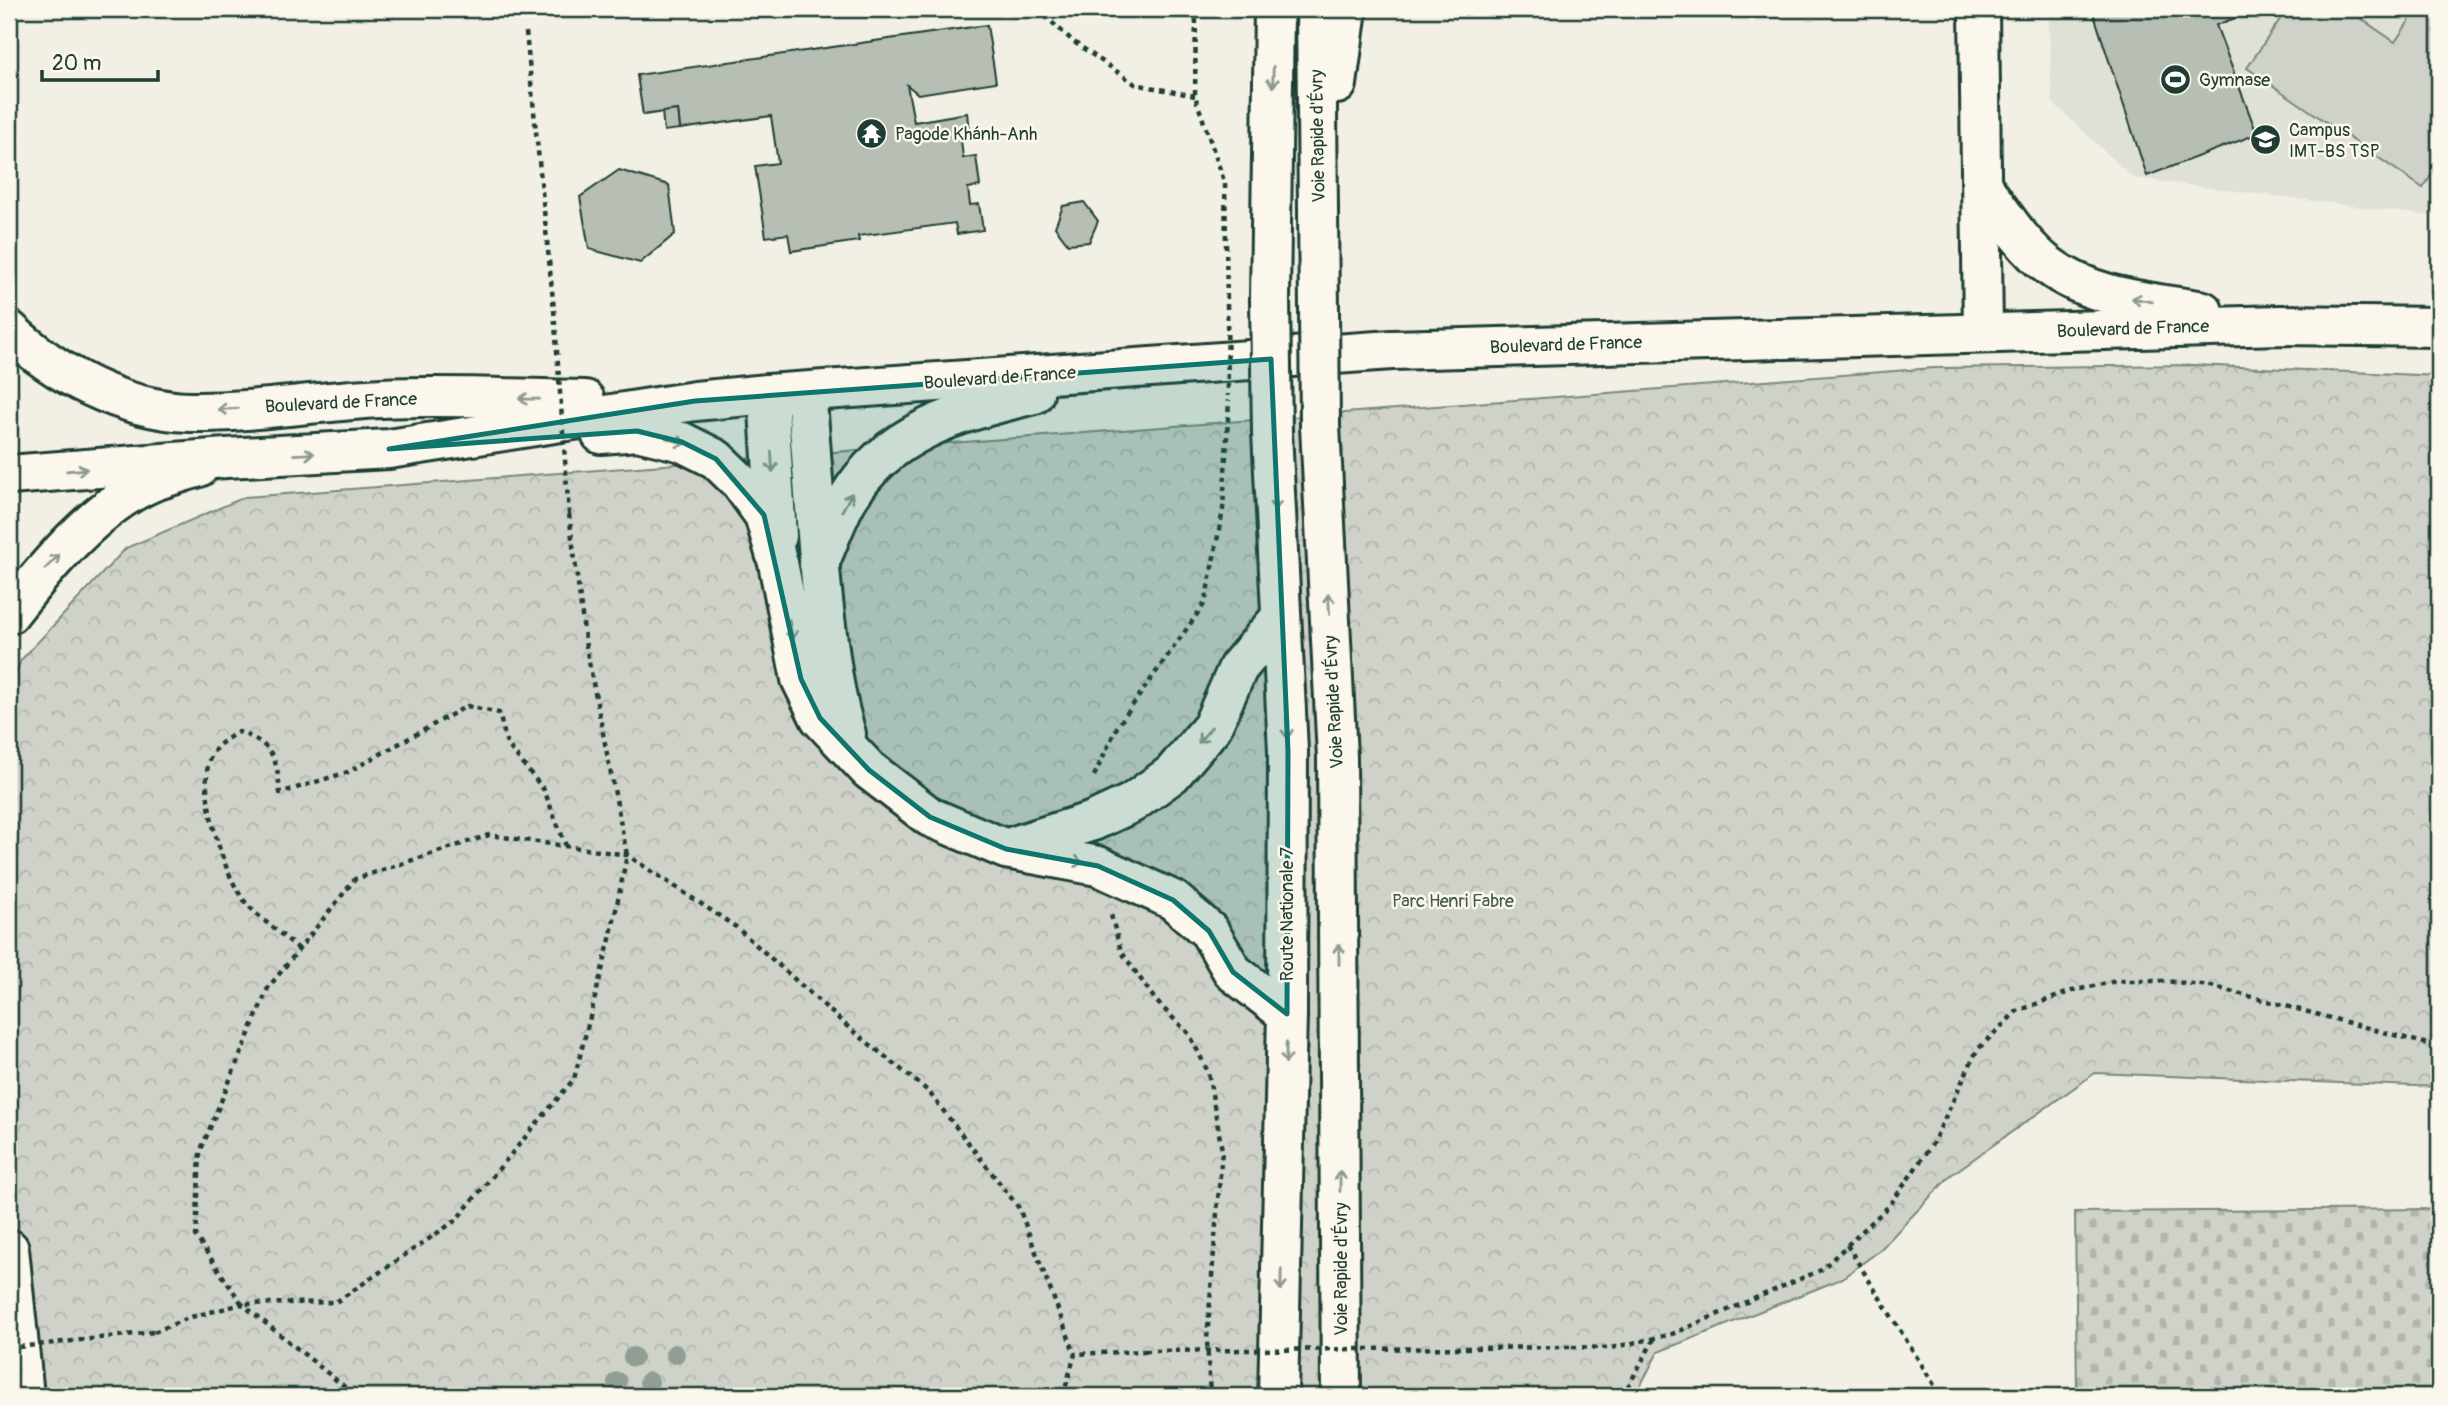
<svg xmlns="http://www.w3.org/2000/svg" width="2448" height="1405" font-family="Pangolin,sans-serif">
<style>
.built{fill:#e0e1d6}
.grass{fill:#cfd2c8;stroke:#77887e;stroke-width:2}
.cemetery{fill:url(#cemetery-stones);stroke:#77887e;stroke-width:2}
.park{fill:url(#park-crowns);stroke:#77887e;stroke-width:2}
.building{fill:#b7beb3;stroke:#1f3d34;stroke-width:2}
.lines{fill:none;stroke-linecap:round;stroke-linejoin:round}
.minor-casing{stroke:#1f3d34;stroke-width:44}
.major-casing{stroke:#1f3d34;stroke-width:44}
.path{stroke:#1f3d34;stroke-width:4.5;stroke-dasharray:5 5;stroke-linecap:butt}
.minor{stroke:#fbf7ec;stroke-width:38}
.major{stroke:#fbf7ec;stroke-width:38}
.major-bridge-casing{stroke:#1f3d34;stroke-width:44;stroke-linecap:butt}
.path-bridge{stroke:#1f3d34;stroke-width:4.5;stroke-dasharray:5 5;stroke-linecap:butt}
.major-bridge{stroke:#fbf7ec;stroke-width:38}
.tree{fill:#919e94}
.oneway{stroke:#8d9a90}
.marked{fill:#0f766e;fill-opacity:0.2;stroke:#0f766e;stroke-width:5;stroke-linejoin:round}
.labels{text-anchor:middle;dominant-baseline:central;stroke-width:5;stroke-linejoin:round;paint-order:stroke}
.poi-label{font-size:18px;fill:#1f3d34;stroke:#fbf7ec;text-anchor:start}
.street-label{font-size:18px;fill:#1f3d34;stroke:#fbf7ec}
.park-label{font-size:18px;fill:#425b52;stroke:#fbf7ec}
</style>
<defs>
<pattern id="cemetery-stones" width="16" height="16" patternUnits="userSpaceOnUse" patternTransform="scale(1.75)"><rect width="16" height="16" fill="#cfd2c8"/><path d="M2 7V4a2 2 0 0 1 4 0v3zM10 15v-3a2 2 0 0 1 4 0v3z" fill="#b1b5ac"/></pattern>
<pattern id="park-crowns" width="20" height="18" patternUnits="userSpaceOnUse" patternTransform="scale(1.75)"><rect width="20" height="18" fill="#cfd2c8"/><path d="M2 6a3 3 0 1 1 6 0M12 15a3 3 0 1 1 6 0" fill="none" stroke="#b1b5ac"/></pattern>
</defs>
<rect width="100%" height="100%" fill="#f2f0e5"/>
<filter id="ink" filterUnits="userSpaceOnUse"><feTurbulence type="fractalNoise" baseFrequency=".0143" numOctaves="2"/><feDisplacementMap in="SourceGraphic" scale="14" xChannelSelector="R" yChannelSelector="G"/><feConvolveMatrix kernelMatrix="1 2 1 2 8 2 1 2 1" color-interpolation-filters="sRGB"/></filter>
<g filter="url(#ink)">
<polygon class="built" points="2048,9 2439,9 2439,217 2133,178 2052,102"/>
<polygon class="grass" points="2287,9 2347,9 2395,42 2417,9 2439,9 2439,163 2423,188 2247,68"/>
<polygon class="cemetery" points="2439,1209 2439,1396 2077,1396 2075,1212"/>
<polygon class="park" points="2194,365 2439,376 2439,1087 2095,1073 1951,1175 1879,1251 1841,1279 1658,1352 1635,1396 9,1396 9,691 21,660 126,548 245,497 1934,368"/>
<g class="building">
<polygon points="2092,9 2260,9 2216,25 2257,134 2147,176"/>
<polygon points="987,25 996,82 918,94 907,85 914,122 967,113 970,139 961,140 963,158 976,156 980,186 968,188 970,205 979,204 983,230 957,234 955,223 858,236 859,241 791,251 788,234 766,237 755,166 778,163 771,116 680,129 678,110 643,115 637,75"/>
<polygon points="678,110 680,129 664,131 662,112"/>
<polygon points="619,170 669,185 675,234 640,263 589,249 580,197"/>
<polygon points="1084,202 1098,221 1089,242 1068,244 1055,227 1063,206"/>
</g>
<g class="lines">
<defs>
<g id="minor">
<path d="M9,614C45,568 97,505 152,482C168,476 184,472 199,467"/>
<polyline points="9,1249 24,1396"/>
</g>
<g id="major">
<polyline points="1316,9 1319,310"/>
<polyline points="1979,9 1983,333"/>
<polyline points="1337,84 1347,9"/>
<path d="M1983,187C2003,214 2022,246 2049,266C2093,299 2151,302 2203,311"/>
<polyline points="1270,300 1274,9"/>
<path d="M9,330C56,375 123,410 190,412C253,413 318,401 382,398C449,395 517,399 585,400"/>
<path d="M806,392C813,467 816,543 825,618C830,657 834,696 846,734"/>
<polyline points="768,394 777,536"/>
<polyline points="1320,426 1337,757 1341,1396"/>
<polyline points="1272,432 1288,751 1287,1014 1278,1396"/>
<polyline points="601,434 637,431 682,442 716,459 740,482 764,515 778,563 801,679 820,718 869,770 930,817 1006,849 1098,866 1173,900 1209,931 1233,972 1287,1014"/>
<polyline points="9,475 226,458 389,449 695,401 768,394 1392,350 2281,325 2439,327"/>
<path d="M819,564C828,543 836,520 847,500C887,430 962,412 1034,394"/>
<polyline points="1011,847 1093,821 1132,803 1172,774 1212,727 1238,668 1281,617"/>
</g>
</defs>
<use href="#minor" class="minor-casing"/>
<use href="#major" class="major-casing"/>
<g class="path">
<polyline points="1037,9 1074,42 1135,84 1195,96"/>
<polyline points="1196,9 1195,96 1225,184 1227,304"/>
<polyline points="526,32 554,310"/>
<polyline points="569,514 586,647 627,855 610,939 574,1079 455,1221 336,1302 242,1304 196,1237 200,1152 268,988 355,879 489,835 627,855 736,927 847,1026 928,1091 1019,1208 1075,1354"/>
<polyline points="1094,776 1117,727 1205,603 1223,510 1229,400"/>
<polyline points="1111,915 1121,951 1156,1001 1190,1035 1208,1072 1222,1150 1207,1339 1210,1396"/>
<path d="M299,949C282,934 261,920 246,903C224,877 199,795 209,761C214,746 226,739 239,732C274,745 277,758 280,793L348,772L467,706L499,713L507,744L544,790L566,846"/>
<polyline points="1847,1245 1941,1396"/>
<polyline points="154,1332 191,1317 242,1304 356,1396"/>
<polyline points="1572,1347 1611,1348 1672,1334 1821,1270 1890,1205 1933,1143 1977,1050 2017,1011 2072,991 2116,981 2166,981 2211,986 2439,1047"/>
<polyline points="1063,1396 1075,1354 1145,1351"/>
<polyline points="1623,1396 1654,1339"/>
</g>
<use href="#minor" class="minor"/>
<use href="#major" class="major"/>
<defs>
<g id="major-bridge">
<polyline points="1270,300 1272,432"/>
<polyline points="1319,310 1320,426"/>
</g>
</defs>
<use href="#major-bridge" class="major-bridge-casing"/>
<g class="path-bridge">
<polyline points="1227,304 1228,396"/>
<polyline points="554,310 569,514"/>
<polyline points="9,1348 154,1332"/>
<polyline points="1145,1351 1572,1347"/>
</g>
<use href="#major-bridge" class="major-bridge"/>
</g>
<g class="tree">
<circle cx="675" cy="1354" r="10"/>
<circle cx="633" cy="1357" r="10"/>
<circle cx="617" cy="1382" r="10"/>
<circle cx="649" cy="1382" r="10"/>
</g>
<defs><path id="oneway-shaft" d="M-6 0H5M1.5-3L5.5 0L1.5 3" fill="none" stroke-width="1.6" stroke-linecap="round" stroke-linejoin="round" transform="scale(1.75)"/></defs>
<g class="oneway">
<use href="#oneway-shaft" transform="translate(1273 77) rotate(91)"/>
<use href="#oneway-shaft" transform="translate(2142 300) rotate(-170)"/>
<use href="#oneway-shaft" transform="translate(529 399) rotate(-179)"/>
<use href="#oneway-shaft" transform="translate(228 409) rotate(176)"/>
<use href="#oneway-shaft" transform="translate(676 441) rotate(17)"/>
<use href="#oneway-shaft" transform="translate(304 454) rotate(-3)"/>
<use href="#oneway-shaft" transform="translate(772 462) rotate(87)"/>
<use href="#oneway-shaft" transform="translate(77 470) rotate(-5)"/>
<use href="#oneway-shaft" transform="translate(1275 500) rotate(87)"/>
<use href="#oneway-shaft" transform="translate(847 502) rotate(-61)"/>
<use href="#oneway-shaft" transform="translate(52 562) rotate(-45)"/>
<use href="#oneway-shaft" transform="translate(1329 604) rotate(-93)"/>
<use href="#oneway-shaft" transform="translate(791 630) rotate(79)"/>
<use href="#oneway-shaft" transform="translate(1287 728) rotate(87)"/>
<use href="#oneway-shaft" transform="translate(1205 735) rotate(130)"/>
<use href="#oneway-shaft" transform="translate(1073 861) rotate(11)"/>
<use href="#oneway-shaft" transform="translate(1339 954) rotate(-90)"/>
<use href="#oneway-shaft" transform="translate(1286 1053) rotate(91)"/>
<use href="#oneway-shaft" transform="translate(1340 1181) rotate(-90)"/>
<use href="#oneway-shaft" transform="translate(1281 1280) rotate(91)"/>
</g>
</g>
<path class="marked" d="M1271,359L1288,751L1287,1014L1233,972L1209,931L1173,900L1098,866L1006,849L930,817L869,770L820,718L801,679L764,515L716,459L682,442L637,431L389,449L695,401Z"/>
<defs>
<symbol id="stadium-disc" viewBox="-11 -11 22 22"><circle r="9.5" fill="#1f3d34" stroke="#fbf7ec"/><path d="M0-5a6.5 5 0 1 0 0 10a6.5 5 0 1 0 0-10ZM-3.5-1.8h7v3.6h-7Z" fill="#fff"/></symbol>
<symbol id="temple-disc" viewBox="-11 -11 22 22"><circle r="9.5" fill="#1f3d34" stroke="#fbf7ec"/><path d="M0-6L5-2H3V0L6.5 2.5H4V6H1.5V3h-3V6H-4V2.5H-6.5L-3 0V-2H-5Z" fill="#fff"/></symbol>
<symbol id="university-disc" viewBox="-11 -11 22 22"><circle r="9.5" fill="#1f3d34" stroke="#fbf7ec"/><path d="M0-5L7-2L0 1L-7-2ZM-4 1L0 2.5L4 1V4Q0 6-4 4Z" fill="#fff"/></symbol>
</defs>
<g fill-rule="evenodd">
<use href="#stadium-disc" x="2158" y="62" width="35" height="35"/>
<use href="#temple-disc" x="854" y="116" width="35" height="35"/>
<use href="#university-disc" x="2248" y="122" width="35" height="35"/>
</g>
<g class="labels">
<g class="poi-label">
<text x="2199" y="80">Gymnase</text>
<text x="2289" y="130">Campus<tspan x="2289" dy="21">IMT-BS TSP</tspan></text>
<text x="895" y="134">Pagode Khánh-Anh</text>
</g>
<g class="street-label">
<text transform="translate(1318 136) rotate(-91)">Voie Rapide d'Évry</text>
<text transform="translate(2133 329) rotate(-2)">Boulevard de France</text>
<text transform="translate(1566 345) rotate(-2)">Boulevard de France</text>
<text transform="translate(1000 378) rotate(-4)">Boulevard de France</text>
<text transform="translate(341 403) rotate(-3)">Boulevard de France</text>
<text transform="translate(1334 702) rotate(-93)">Voie Rapide d'Évry</text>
<text transform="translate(1287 914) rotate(-90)">Route Nationale 7</text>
<text transform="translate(1341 1269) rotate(-90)">Voie Rapide d'Évry</text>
</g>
<g class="park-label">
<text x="1453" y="901">Parc Henri Fabre</text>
</g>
</g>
<rect width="2448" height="1405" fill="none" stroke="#fbf7ec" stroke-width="35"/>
<rect x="18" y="18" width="2413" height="1370" fill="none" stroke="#1f3d34" stroke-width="2.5" filter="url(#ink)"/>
<path d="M42 70v10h116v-10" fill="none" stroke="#1f3d34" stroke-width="3.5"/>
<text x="52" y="70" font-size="21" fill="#1f3d34" stroke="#fbf7ec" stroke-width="5" paint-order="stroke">20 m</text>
</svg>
